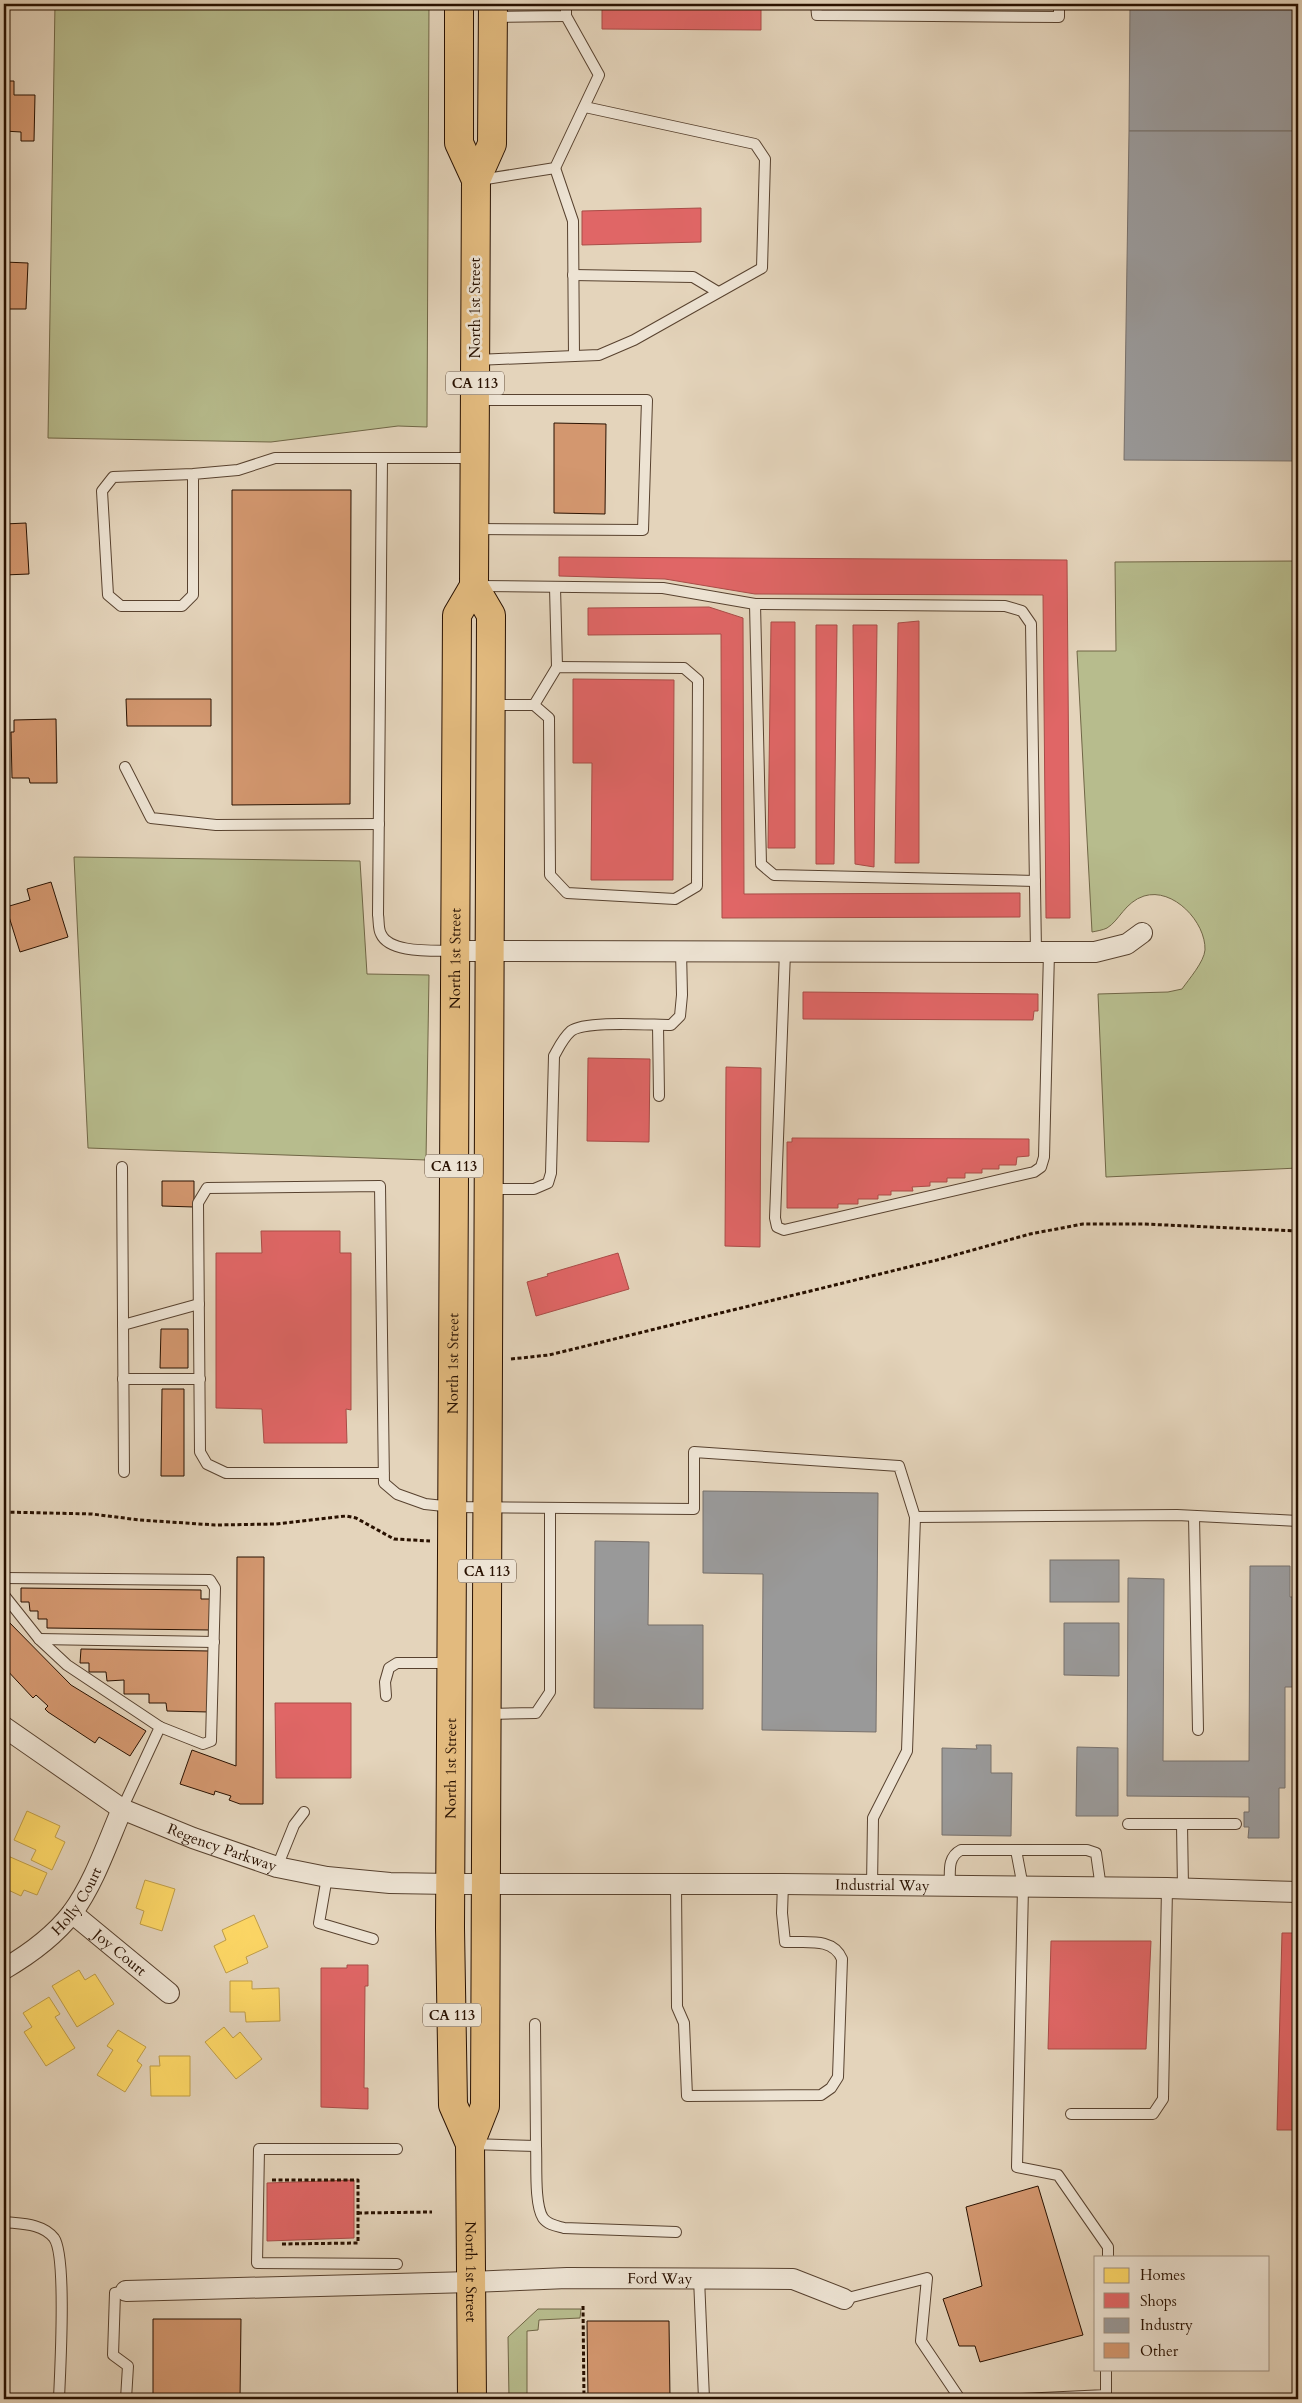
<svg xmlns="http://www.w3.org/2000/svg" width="1302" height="2403" font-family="Cardo,serif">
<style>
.green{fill:#b7bc8d;stroke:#706646}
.homes{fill:#ffd966;stroke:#bf9d47}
.shops{fill:#e06666;stroke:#a94c47}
.industry{fill:#999;stroke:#77706b}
.building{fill:#d3976f;stroke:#291100}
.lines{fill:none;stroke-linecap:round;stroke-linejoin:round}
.lane-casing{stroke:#58422f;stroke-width:12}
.street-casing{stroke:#58422f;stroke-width:22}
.primary-casing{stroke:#291100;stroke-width:30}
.path{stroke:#291100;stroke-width:3;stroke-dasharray:4 2.5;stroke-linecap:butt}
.lane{stroke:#ede3d3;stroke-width:10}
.street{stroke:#ede3d3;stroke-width:20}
.primary{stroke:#e2ba7e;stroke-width:28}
.labels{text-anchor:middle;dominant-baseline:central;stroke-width:5;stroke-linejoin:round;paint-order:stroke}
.shield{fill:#ede3d3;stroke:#64503f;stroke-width:1}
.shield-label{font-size:14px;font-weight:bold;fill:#291100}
.street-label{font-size:15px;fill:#291100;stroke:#ede3d3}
</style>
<rect width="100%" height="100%" fill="#e4d4bb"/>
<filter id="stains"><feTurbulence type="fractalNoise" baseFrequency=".004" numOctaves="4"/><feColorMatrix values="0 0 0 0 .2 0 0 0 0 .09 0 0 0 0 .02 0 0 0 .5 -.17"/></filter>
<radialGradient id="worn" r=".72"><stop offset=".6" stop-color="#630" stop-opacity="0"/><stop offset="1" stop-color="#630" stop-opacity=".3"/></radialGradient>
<g class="green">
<polygon points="55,4 429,4 427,427 398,426 271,442 48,438"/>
<path d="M1298,561V1168L1106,1177L1098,994L1168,992L1182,989C1189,979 1204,962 1205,950C1206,922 1173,887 1144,896C1125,902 1119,921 1107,928C1103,930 1097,931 1092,932L1077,651H1116L1115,562Z"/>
<polygon points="74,857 360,861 367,974 429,975 426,1160 88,1148"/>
<polygon points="538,2309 581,2309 580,2318 539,2320 538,2330 527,2331 527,2399 509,2399 508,2337"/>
</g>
<g class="homes">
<polygon points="27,1811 60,1826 55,1837 65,1842 52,1870 31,1860 36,1850 14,1840"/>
<polygon points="8,1856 47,1873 37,1895 24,1890 21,1896 4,1888 4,1865"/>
<polygon points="145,1880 175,1889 162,1931 140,1924 144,1911 136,1908"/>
<polygon points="254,1915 268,1947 246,1957 248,1963 226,1973 214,1946 226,1940 222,1930"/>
<polygon points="79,1970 85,1980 95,1974 114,2004 77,2027 52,1986"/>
<polygon points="230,1981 252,1981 252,1989 279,1988 280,2021 246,2022 245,2012 230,2012"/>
<polygon points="49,1997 60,2014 55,2017 75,2048 46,2066 24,2032 32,2027 23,2013"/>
<polygon points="224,2027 233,2038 240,2032 262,2059 236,2079 205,2042"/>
<polygon points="118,2030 146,2047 137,2061 142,2065 125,2092 97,2075 113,2050 107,2046"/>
<polygon points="159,2056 190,2056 190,2096 151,2096 150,2066 160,2066"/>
</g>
<g class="shops">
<polygon points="602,4 761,4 761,30 602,29"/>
<polygon points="701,208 701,242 582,245 582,211"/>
<polygon points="559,557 1067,560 1070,918 1046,918 1043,595 755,594 665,579 559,576"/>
<polygon points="709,607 743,618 744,894 1020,893 1020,917 722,918 721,634 588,635 588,608"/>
<polygon points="919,621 919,863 895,863 898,623"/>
<polygon points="771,622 795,622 795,848 768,848"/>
<polygon points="816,625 837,625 834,864 816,864"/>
<polygon points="853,625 877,625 874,867 855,864"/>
<polygon points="573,679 674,680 673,880 591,880 592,763 573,763"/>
<polygon points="803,992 1038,994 1038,1011 1034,1011 1033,1020 803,1019"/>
<polygon points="588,1058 650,1059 649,1142 587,1141"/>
<polygon points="726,1067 761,1068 760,1247 725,1246"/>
<polygon points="792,1138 1029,1139 1029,1156 1017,1157 1016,1165 999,1165 999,1169 982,1169 982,1173 965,1173 965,1178 947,1178 947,1182 930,1182 930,1186 912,1187 913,1191 891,1191 891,1195 878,1195 878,1199 858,1199 858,1204 838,1204 838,1208 787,1208 787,1142 792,1142"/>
<polygon points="261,1231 340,1231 340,1253 351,1253 351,1410 346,1409 347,1443 264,1443 262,1409 216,1408 216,1253 262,1253"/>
<polygon points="618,1253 629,1289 536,1316 527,1282 548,1276 547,1274"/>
<polygon points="275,1703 351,1703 351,1778 276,1778"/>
<polygon points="1282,1933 1298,1933 1298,2130 1277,2130"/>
<polygon points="1051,1941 1151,1941 1146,2049 1048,2049"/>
<polygon points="347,1965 368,1965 368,1986 365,1986 364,2088 368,2088 368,2109 321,2107 321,1968 347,1968"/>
<polygon points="354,2180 354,2238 267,2241 267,2183"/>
</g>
<g class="industry">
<polygon points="1130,4 1298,4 1298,131 1129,131"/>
<polygon points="1129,131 1298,131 1298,461 1124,460"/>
<polygon points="703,1491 878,1493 876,1732 762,1730 763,1574 703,1573"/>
<polygon points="595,1541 649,1542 648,1625 703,1625 703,1709 594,1708"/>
<rect x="1050" y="1560" width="69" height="42"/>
<polygon points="1250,1566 1290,1566 1290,1597 1298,1597 1298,1687 1285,1687 1285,1788 1279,1788 1279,1838 1248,1838 1249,1827 1244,1827 1244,1812 1249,1812 1249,1797 1127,1796 1128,1578 1164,1579 1163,1761 1249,1761"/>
<polygon points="1064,1623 1119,1623 1119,1676 1064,1675"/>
<polygon points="976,1745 991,1745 991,1773 1012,1773 1011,1836 942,1835 942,1748 977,1749"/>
<polygon points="1077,1747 1118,1748 1118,1816 1076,1816"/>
</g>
<g class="building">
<polygon points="4,81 14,81 14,95 35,95 34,141 21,141 21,132 4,131"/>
<polygon points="4,262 28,263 26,309 4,309"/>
<polygon points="554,423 606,424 605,514 554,513"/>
<polygon points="232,490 351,490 350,804 232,805"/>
<polygon points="26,523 29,574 4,575 4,524"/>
<polygon points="126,699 211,699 211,726 127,726"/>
<polygon points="56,719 57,783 30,783 29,778 12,778 11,732 14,732 14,720"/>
<polygon points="51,882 68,937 20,952 6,907 30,900 27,889"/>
<polygon points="162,1181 194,1181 194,1207 162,1206"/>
<polygon points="161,1329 188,1329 188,1368 160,1368"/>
<polygon points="162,1389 184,1389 184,1476 161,1476"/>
<polygon points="237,1557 264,1557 263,1804 240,1804 229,1800 231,1796 215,1791 214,1795 180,1784 192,1750 236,1766"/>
<polygon points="21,1588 201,1590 201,1599 210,1599 210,1630 47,1628 47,1619 38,1619 38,1611 30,1611 29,1602 21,1602"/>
<polygon points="4,1617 71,1685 146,1731 130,1756 99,1737 95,1743 48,1712 45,1709 48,1706 36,1695 33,1698 4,1667"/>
<polygon points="81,1649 210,1651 209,1712 167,1711 166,1703 149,1703 149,1694 124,1694 124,1680 107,1681 106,1672 89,1672 89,1663 80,1663"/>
<polygon points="1038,2186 1083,2335 980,2362 975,2346 959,2346 943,2299 982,2286 966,2207"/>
<polygon points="153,2319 241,2319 240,2399 153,2399"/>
<polygon points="587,2321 669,2321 670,2399 588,2399"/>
</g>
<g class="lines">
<defs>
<g id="lane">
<polyline points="816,4 817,15 1059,17 1059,4"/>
<polyline points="494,17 566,16 566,4"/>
<polyline points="555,168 573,221 574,356"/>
<polyline points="480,180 555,168 599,75 566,16"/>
<polyline points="573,275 693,277 718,292"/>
<polyline points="476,360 599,355 634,340 762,268 765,159 755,144 585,107"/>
<path d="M382,458L378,915C379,920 378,929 381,934C390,954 435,950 454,951"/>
<polyline points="193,474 193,595 182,606 121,606 108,595 102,491 113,477 193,474 238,470 275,458 473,458"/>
<polyline points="475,529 643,530 647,400 477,400"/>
<polyline points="477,586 663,588 755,604 1005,606 1022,611 1031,624 1036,952"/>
<polyline points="555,587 557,667"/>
<polyline points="755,604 761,864 774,875 1035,881"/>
<polyline points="491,705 534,705 549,718 550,875 567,893 675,899 697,886 698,680 684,668 557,667 534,705"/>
<polyline points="125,767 151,818 216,825 379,824"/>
<polyline points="785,952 775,1218 777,1227 784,1230 1034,1172 1041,1167 1044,1157 1049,952"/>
<polyline points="658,1025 659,1096"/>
<polyline points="122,1167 124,1472"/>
<path d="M489,1189H534L548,1183L551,1173L554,1056C559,1047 563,1038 571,1031C585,1020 650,1025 671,1025L680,1016L682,995L681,951"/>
<polyline points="123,1325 199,1304"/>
<polyline points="123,1379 200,1379"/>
<polyline points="384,1473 226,1473 207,1464 200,1452 198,1203 207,1188 380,1186 384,1483 397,1494 425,1504 453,1507 694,1509 694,1452 899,1466 915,1517 1177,1515 1298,1521"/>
<polyline points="1194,1516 1198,1730"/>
<polyline points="4,1578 210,1580 215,1588 211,1741 203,1744 160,1727"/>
<polyline points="4,1595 39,1639 67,1665 160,1727 122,1809"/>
<polyline points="39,1639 214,1642"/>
<polyline points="386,1696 385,1682 389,1668 397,1663 451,1663"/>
<polyline points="489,1714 536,1713 550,1692 550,1509"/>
<polyline points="1128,1824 1236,1824"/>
<polyline points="1182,1824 1183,1888"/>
<polyline points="1016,1850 1023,1887 1017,2167 1058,2175 1108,2247 1108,2257"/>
<polyline points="277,1867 294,1825 304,1812"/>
<polyline points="327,1877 319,1923 373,1939"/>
<path d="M676,1884L677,2007L684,2023L687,2096L821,2095L831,2088L838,2077L842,1959C833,1937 806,1943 785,1942L782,1913L783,1884"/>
<polyline points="872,1886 873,1818 907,1751 915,1517"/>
<path d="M950,1887C950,1872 947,1857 961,1850H1087L1096,1853L1101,1888"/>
<polyline points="1071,2114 1153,2114 1163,2099 1167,1888"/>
<polyline points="471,2144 536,2146 535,2024"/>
<path d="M536,2146C537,2163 534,2204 543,2218C548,2225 557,2226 564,2228L676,2232"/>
<polyline points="397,2149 259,2149 257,2263 397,2264"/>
<path d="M4,2222C21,2224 42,2223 54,2238C67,2256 60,2372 59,2399"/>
<polyline points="699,2278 704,2399"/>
<polyline points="126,2291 115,2293 113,2355 128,2366 126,2399"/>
<polyline points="844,2299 927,2278 921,2341 960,2399"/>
<polyline points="1021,2399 1106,2395 1106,2369"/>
</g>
<g id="street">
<polyline points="455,951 1095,952 1127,944 1142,933"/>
<path id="s1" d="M4,1727L122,1809L193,1838L277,1867L327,1877L390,1883L451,1884H783L1167,1888L1298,1892"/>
<path id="s2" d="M72,1913L169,1993"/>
<path id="s3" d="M4,1969C28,1955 55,1935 72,1913C94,1883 107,1844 122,1809"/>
<path id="s4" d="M126,2291L471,2282L567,2278L793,2279L844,2299"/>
</g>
<g id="primary">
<path id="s5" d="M459,4V143L476,180L474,586L491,615L485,2106L470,2144L472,2399"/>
<polyline points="476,180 492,144 493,4"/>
<path id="s6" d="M470,2144L453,2105L450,1928L457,615L474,586"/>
</g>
</defs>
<use href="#lane" class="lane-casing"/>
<use href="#street" class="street-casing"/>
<use href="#primary" class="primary-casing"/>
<g class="path">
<polyline points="511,1359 549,1355 937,1260 1030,1234 1083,1224 1144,1224 1298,1231"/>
<polyline points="4,1512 92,1514 140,1520 215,1525 276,1524 346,1516 356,1518 394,1539 430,1541"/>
<polyline points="272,2180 358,2180 358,2243 280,2244"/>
<polyline points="358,2213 432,2212"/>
<polyline points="583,2306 584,2399"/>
</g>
<use href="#lane" class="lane"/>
<use href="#street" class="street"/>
<use href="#primary" class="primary"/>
</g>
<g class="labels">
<g class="shield">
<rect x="446" y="371.5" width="58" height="23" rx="4"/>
<rect x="425" y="1154.5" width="58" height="23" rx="4"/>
<rect x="458" y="1559.5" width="58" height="23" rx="4"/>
<rect x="423" y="2003.5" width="58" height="23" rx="4"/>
</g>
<g class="shield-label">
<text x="475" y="383">CA 113</text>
<text x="454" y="1166">CA 113</text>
<text x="487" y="1571">CA 113</text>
<text x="452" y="2015">CA 113</text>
</g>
<g class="street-label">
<text transform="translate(475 308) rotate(-90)">North 1st Street</text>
<text stroke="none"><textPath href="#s6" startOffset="1189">North 1st Street</textPath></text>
<text stroke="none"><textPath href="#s6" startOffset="784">North 1st Street</textPath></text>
<text stroke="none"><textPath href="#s6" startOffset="379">North 1st Street</textPath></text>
<text stroke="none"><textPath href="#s1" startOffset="251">Regency Parkway</textPath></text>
<text stroke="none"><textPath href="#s1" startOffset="916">Industrial Way</textPath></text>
<text stroke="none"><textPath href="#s3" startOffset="101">Holly Court</textPath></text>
<text stroke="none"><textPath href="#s2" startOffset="62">Joy Court</textPath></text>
<text stroke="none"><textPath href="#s5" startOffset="2279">North 1st Street</textPath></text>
<text stroke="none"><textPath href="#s4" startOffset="534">Ford Way</textPath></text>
</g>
</g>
<rect width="1302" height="2403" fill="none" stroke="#e4d4bb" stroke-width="20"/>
<rect x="5" y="5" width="1292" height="2393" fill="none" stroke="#291100" stroke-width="2.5"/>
<rect x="10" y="10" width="1282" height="2383" fill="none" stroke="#291100"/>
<rect x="1094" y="2256" width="175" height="115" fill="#ede3d3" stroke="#9f8f7f"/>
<rect x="1104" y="2268" width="25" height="15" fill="#ffd966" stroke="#9f8f7f"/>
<text x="1140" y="2280" font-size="15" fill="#291100">Homes</text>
<rect x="1104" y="2293" width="25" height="15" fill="#e06666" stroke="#9f8f7f"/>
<text x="1140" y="2306" font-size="15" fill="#291100">Shops</text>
<rect x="1104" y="2318" width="25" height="15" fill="#999999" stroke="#9f8f7f"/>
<text x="1140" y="2330" font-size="15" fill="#291100">Industry</text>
<rect x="1104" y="2343" width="25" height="15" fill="#d3976f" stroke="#9f8f7f"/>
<text x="1140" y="2356" font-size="15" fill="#291100">Other</text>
<rect width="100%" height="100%" filter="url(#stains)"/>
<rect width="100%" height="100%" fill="url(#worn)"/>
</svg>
